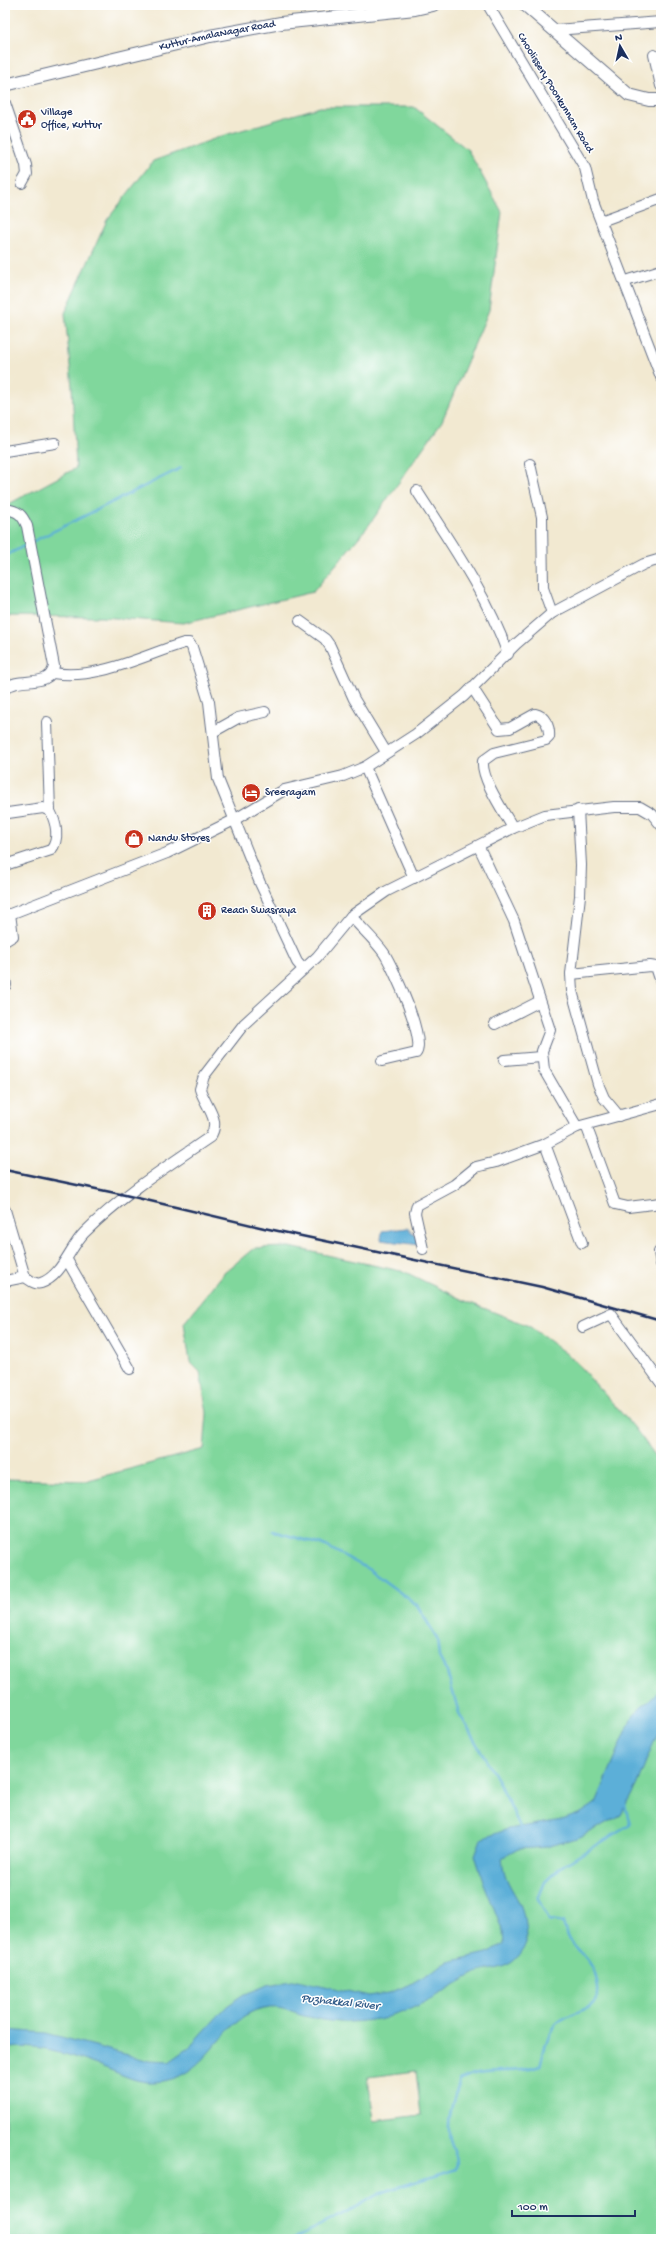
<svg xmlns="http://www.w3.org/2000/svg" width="666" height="2244" font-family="'Gochi Hand',sans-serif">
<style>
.green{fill:#80d79c;stroke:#4e837d;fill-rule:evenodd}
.water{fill:#5cafd8;stroke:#3c6f9b}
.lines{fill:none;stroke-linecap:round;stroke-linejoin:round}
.stream{stroke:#5cafd8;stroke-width:2.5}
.minor-casing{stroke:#667086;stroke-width:12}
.major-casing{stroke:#667086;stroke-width:14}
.minor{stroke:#fff;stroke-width:10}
.major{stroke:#fff;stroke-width:12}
.rail{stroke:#1b2f5e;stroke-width:2.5}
.labels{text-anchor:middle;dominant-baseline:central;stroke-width:3;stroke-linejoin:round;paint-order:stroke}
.street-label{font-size:11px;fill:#1b2f5e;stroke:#fff}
.poi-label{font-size:11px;fill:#1b2f5e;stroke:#fff;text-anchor:start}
.water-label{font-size:12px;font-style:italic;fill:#325c89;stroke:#fff}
</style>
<rect width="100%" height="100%" fill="#fff"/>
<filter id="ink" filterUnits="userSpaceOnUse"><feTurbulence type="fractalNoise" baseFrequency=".025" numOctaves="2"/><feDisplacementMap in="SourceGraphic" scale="8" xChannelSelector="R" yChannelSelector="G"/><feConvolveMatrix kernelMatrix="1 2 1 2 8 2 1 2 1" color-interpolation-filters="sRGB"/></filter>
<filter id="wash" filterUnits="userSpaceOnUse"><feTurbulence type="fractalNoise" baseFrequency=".012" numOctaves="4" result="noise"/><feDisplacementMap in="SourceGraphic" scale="16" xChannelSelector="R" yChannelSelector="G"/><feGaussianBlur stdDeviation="0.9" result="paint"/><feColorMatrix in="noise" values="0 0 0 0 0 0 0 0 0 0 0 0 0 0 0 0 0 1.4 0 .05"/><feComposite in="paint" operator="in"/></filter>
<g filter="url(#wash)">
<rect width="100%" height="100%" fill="#f2e9d1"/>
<g class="green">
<polygon points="320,107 414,107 468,150 502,212 489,310 442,421 369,525 313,592 183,623 102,617 5,616 5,506 76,468 72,387 65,313 107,220 153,161 225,135"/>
<path d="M290,1247L405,1272L463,1300L529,1326L572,1358L633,1426L661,1463V2239H5V1479L85,1481L204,1449L207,1413L200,1372L190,1362L184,1323L224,1273L254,1248ZM416,2071L421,2115L374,2121L368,2077Z"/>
</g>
<g class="water">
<polygon points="407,1228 419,1238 420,1245 381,1240 382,1231"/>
<path d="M661,1689V1725L636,1786L621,1815L580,1837L547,1847L518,1849L502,1858C504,1880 510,1885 520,1904C525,1915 526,1931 526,1944C522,1951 517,1960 509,1964C498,1970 485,1969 474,1974C452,1985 430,2001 408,2010C390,2018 369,2021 349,2022C335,2023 318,2019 304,2016C288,2012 282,2005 263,2009C216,2020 210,2080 154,2082C137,2083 123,2075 108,2069C80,2058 34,2042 5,2049V2030L46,2033L150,2061L169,2062L189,2048L227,2006L245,1994L268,1985L298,1980L369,1996L388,1993L409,1985L448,1962L487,1953L504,1945L503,1931L483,1881L475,1855L481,1839L508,1829L562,1820L581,1813L596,1803L633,1715Z"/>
</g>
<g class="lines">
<g class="stream">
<polyline points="32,542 181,468"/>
<polyline points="5,556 28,544"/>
<polyline points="272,1531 326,1546 368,1569 417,1605 437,1638 439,1657 447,1672 459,1713 503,1790 521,1829"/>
<path d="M292,2239L355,2208L380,2193L456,2169C459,2157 453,2150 450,2139C446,2120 454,2097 460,2080C485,2065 514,2076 540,2066C543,2055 548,2030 557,2023C582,2003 609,2016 594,1971C589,1957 575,1949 568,1937C566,1932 564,1927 563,1922L549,1920L538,1899L545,1882L562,1866L630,1825L625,1805"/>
</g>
</g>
</g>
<g filter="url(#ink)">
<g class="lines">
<defs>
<g id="minor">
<polyline points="488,5 585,168 593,201 661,377"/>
<polyline points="555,30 661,22"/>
<polyline points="654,55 661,86"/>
<polyline points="5,103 26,165 27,174 22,183"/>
<polyline points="601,221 661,199"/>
<polyline points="626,281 661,270"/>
<polyline points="5,451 55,443"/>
<polyline points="530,464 542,517 543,588 552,613"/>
<path d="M417,491C451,544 487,595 508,654"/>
<path d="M5,509C18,511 22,514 27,526L54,666C50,690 18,675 5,689"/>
<polyline points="300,621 325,639 330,646 354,699 386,752"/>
<path d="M53,673C99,680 141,656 184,643H189L192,647L209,702L218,779L260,883L297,962L303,969"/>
<path d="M472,687L499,729L510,728L535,714C545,716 550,727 549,737L546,740L494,753L483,761C481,779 504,812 513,828"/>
<polyline points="47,722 50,811"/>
<polyline points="213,732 238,718 265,712"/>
<polyline points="365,767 414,878"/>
<polyline points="578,810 581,865 580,896 571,974 572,991 598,1084 604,1098 619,1116"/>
<path d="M5,812L8,813L43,808L50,811C56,822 60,839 51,850L5,865"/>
<polyline points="479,847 514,921 550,1030 542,1051 544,1070 577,1127"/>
<polyline points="5,916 167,853 234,820 284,790 343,776 365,767 416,734 464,696 516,644 552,613 644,564 661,559"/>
<path d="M351,916C362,929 374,939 384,953C393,967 427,1041 416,1053L382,1061"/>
<polyline points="5,941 13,936 10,914"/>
<polyline points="571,974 650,966 656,967 661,982"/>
<polyline points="5,979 6,985"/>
<polyline points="495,1024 540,1001"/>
<polyline points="504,1060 541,1057"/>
<polyline points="586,1125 615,1204 628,1207 661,1203"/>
<polyline points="545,1144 582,1243"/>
<polyline points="5,1210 25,1277"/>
<polyline points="423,1249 415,1213 417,1205 454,1185 476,1167 496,1162 545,1144 577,1127 661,1104"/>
<polyline points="659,1252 661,1264"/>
<polyline points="67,1260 130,1369"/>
<path d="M5,1281L25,1277C30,1280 35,1285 41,1283C62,1276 70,1247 84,1233C122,1195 166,1167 210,1137C222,1120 205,1106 200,1089L204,1076L244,1024L317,957L351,916L387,891L513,828L545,815L614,807H640L652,814L661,825"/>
<polyline points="583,1327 611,1314 661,1383"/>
</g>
<g id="major">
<polyline points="525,5 629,95 649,100 661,100"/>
<path id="s1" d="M5,85L210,36L281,23L415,9L433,5"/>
</g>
</defs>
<use href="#minor" class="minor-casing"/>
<use href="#major" class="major-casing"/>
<use href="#minor" class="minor"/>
<use href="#major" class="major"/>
<polyline class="rail" points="5,1170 125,1195 264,1228 542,1287 661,1321"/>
</g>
</g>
<defs>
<symbol id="civic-disc" viewBox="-11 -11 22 22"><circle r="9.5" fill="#c8321e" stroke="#fff"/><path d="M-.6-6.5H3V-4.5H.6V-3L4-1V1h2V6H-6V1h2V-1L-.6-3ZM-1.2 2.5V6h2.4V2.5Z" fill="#fff"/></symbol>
<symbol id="hotel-disc" viewBox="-11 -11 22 22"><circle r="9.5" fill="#c8321e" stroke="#fff"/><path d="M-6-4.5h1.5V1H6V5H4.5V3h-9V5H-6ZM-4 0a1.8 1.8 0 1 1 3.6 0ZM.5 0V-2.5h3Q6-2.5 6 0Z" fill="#fff"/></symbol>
<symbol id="shop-disc" viewBox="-11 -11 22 22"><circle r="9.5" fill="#c8321e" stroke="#fff"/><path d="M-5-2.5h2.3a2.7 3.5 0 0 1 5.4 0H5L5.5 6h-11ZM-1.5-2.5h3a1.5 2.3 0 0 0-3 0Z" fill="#fff"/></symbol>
<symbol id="building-disc" viewBox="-11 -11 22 22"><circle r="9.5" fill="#c8321e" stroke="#fff"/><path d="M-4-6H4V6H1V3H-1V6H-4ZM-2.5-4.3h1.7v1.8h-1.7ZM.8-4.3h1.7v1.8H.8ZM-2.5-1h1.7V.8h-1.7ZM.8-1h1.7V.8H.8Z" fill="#fff"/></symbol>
</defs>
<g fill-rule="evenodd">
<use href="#civic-disc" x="16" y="108" width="22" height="22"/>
<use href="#hotel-disc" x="240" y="782" width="22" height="22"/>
<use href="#shop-disc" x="123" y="828" width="22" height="22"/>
<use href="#building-disc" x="196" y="900" width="22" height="22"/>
</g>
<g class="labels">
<g class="street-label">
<text stroke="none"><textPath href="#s1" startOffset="218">Kuttur-AmalaNagar Road</textPath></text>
<text transform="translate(555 93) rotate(59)">Choolissery Poonkunnam Road</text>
</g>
<g class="poi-label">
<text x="41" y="113">Village<tspan x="41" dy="13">Office, Kuttur</tspan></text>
<text x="265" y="793">Sreeragam</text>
<text x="148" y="839">Nandu Stores</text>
<text x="221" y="911">Reach Swasraya</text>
</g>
<g class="water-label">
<text transform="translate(340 2003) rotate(6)">Puzhakkal River</text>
</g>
</g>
<rect width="666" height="2244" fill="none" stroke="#fff" stroke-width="20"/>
<g transform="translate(620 46) rotate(351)" stroke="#ffffff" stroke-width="3" paint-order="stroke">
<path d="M0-3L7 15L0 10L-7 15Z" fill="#1b2f5e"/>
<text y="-6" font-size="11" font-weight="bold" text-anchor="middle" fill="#1b2f5e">N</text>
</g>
<path d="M512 2210v6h123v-6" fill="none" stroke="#1b2f5e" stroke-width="2"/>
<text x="518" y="2210" font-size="12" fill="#1b2f5e" stroke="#ffffff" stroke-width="3" paint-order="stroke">100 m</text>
</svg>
